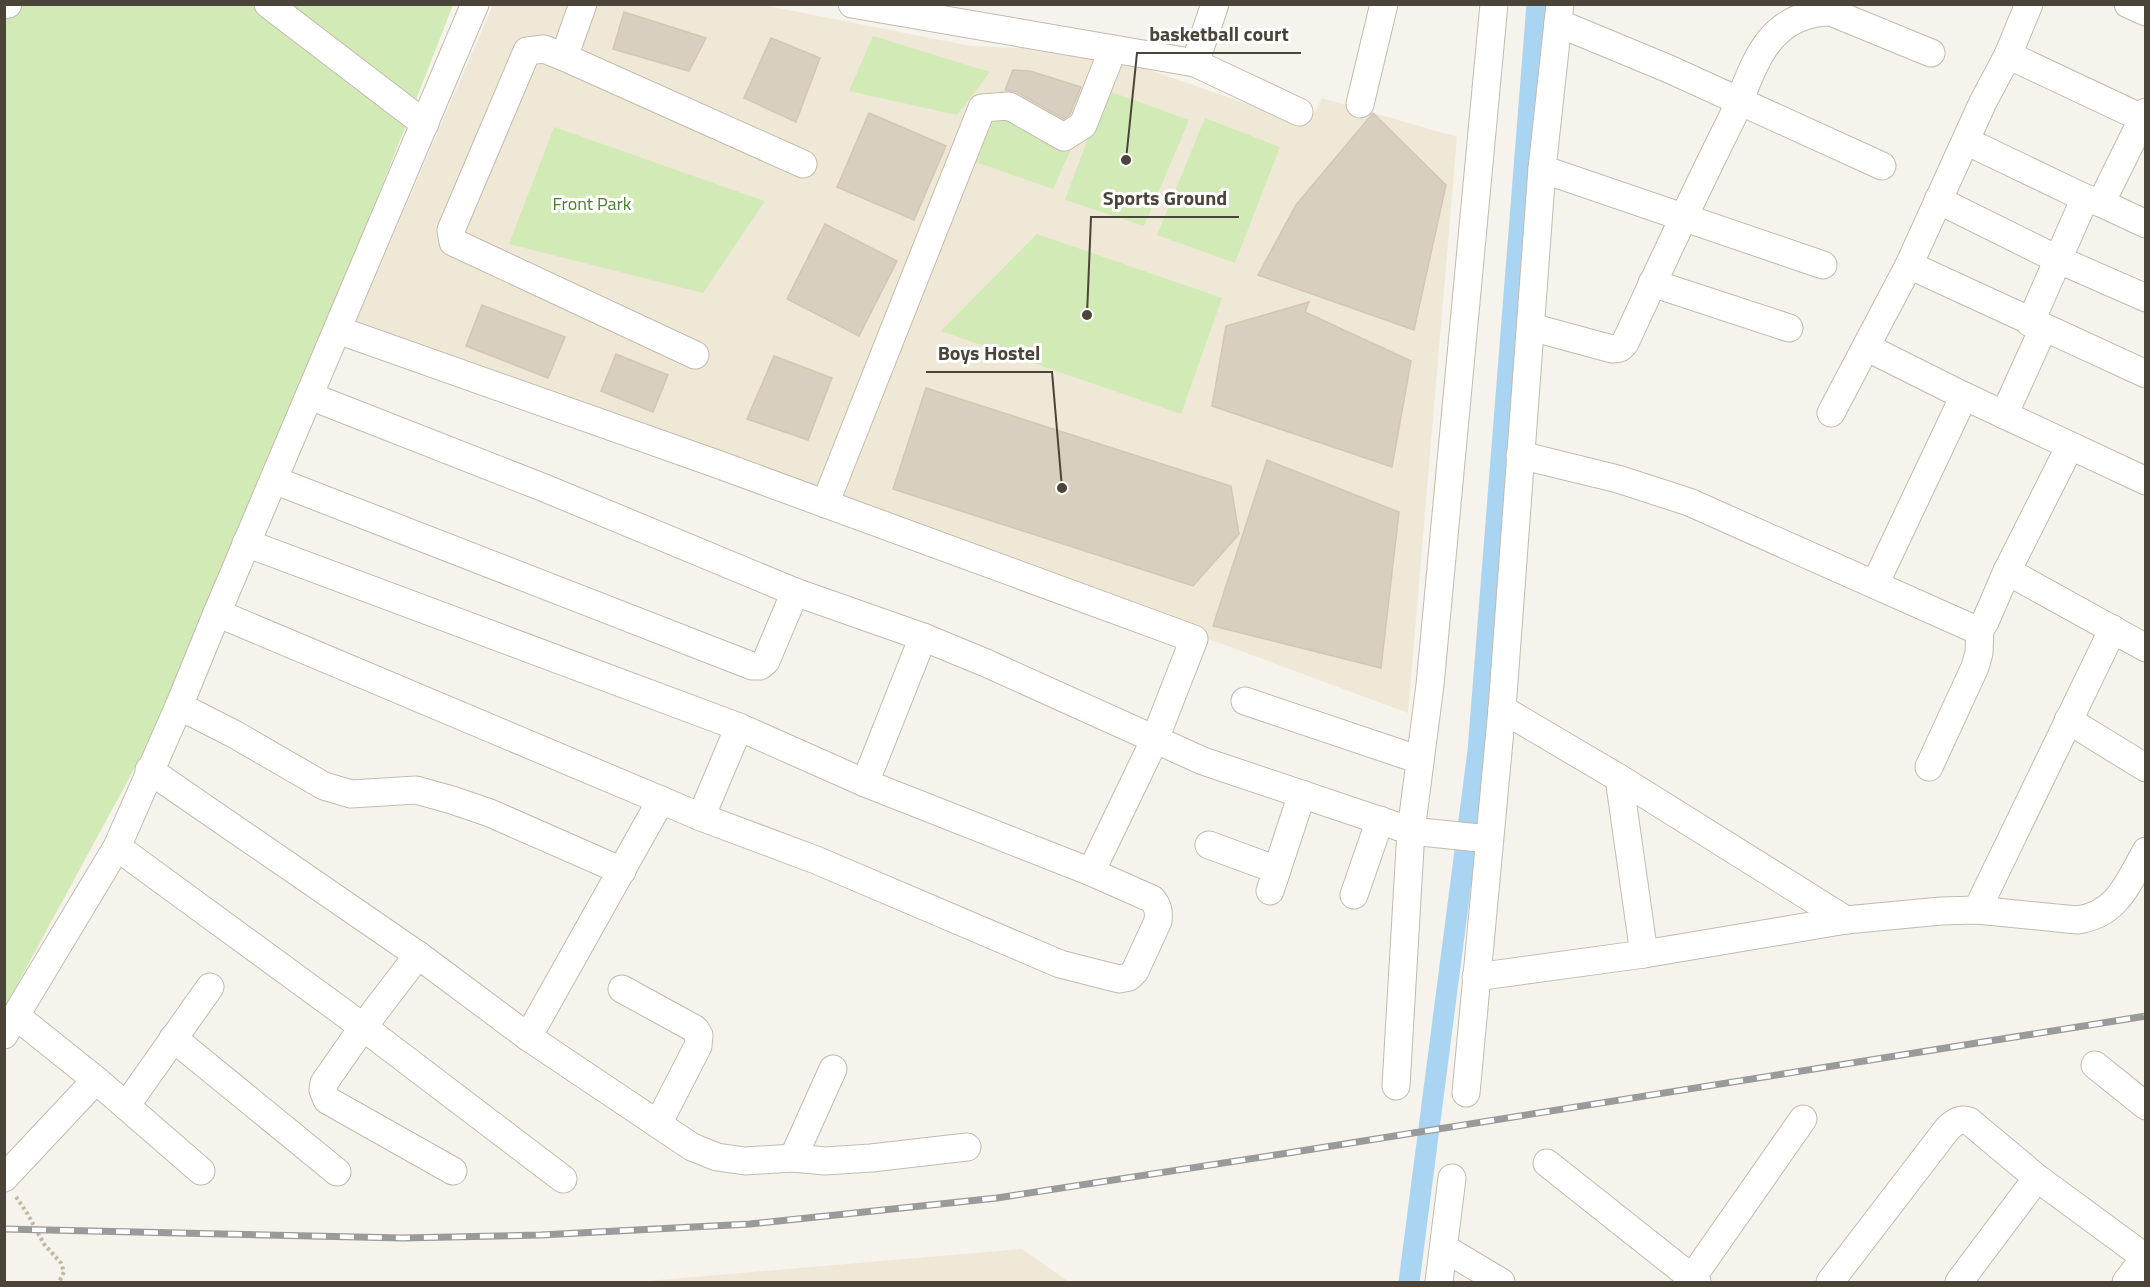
<svg xmlns="http://www.w3.org/2000/svg" width="2150" height="1287" font-family="'Titillium Web',sans-serif">
<style>
.education{fill:#efe8d6}
.green{fill:#d2eab5}
.lines{fill:none;stroke-linecap:round;stroke-linejoin:round}
.canal{stroke:#a9d4f2;stroke-width:21}
.building{fill:#d8cfc1;stroke:#d3c7b4;stroke-width:1.5}
.minor-casing{stroke:#c2bbae;stroke-width:29}
.path{stroke:#c4b79f;stroke-width:4;stroke-dasharray:3 3;stroke-linecap:butt}
.minor{stroke:#fff;stroke-width:27}
.rail-casing{stroke:#9a9a9a;stroke-width:7}
.rail{stroke:#fff;stroke-width:4.5;stroke-dasharray:14;stroke-linecap:butt}
.labels{text-anchor:middle;dominant-baseline:central;stroke-width:6;stroke-linejoin:round;paint-order:stroke}
.park-label{font-size:18px;fill:#4a7f2a;stroke:#fff}
.leader{fill:none;stroke:#4b4439;stroke-width:2}
.callout-dot{fill:#4b4439;stroke:#fff;stroke-width:2}
.callout-label{font-size:20px;text-anchor:middle;font-weight:bold;fill:#4b4439;stroke:#fff;stroke-width:6;stroke-linejoin:round;paint-order:stroke}
</style>
<rect width="100%" height="100%" fill="#f6f3ec"/>
<g class="education">
<polygon points="493,5 763,5 971,46 1095,51 1308,125 1322,98 1457,137 1408,713 844,504 352,330"/>
<polygon points="1022,1249 1069,1282 635,1282"/>
</g>
<g class="green">
<polygon points="5,5 453,5 319,347 146,747 5,1007"/>
<polygon points="873,36 990,72 957,115 849,91"/>
<polygon points="1106,90 1189,120 1144,226 1065,200"/>
<polygon points="989,113 1072,147 1053,189 970,160"/>
<polygon points="1205,118 1280,147 1235,263 1157,235"/>
<polygon points="554,127 765,201 703,293 509,244"/>
<polygon points="1037,234 1222,298 1181,414 941,331"/>
</g>
<g class="lines">
<polyline class="canal" points="1409,1282 1478,751 1537,4"/>
</g>
<g class="building">
<polygon points="624,12 706,38 689,71 613,49"/>
<polygon points="771,38 820,58 796,122 744,98"/>
<polygon points="1013,70 1030,71 1081,87 1070,114 1064,119 1017,92 1005,90"/>
<polygon points="869,113 946,146 914,220 837,187"/>
<polygon points="1373,113 1446,185 1414,330 1258,275 1296,205"/>
<polygon points="825,224 897,261 859,336 787,299"/>
<polygon points="1309,302 1305,312 1411,361 1392,467 1212,406 1226,326"/>
<polygon points="482,305 565,337 548,378 466,346"/>
<polygon points="616,354 668,375 653,412 601,391"/>
<polygon points="774,356 832,378 808,440 747,419"/>
<polygon points="926,388 1231,486 1239,534 1193,586 893,489"/>
<polygon points="1267,460 1399,512 1381,668 1213,626"/>
</g>
<g class="lines">
<defs>
<g id="minor">
<polyline points="268,4 425,124"/>
<polyline points="583,4 564,57 803,164"/>
<polyline points="852,4 1195,63 1299,112"/>
<polyline points="2128,4 2146,12"/>
<polyline points="4,5 8,4"/>
<polyline points="1558,23 1669,69 1882,166"/>
<polyline points="2008,55 2146,120"/>
<polyline points="564,57 544,49 527,51 451,230 453,242 695,355"/>
<polyline points="1195,63 1215,4"/>
<polyline points="1360,104 1384,4"/>
<polyline points="1966,141 2085,198 2101,203 2146,224"/>
<polyline points="1542,169 1823,265"/>
<polyline points="1938,200 2057,259 2146,298"/>
<polyline points="2101,203 2146,112"/>
<polyline points="1909,265 2146,374"/>
<polyline points="1652,283 1789,328"/>
<polyline points="2030,323 2085,198"/>
<path d="M1531,327L1612,349L1620,348L1625,343C1660,267 1695,192 1732,118C1744,93 1752,62 1770,40C1785,22 1807,12 1831,12L1931,53"/>
<polyline points="338,330 717,464 1194,639 1155,739 1091,872"/>
<polyline points="1866,347 1964,396 2146,481"/>
<polyline points="310,396 547,489 795,592 923,637 986,663 1203,761 1411,831 1489,839"/>
<polyline points="1831,413 1909,265 1983,102 2008,55 2029,4"/>
<polyline points="2004,415 2043,329"/>
<polyline points="1520,455 1618,479 1689,502 1972,628 1980,628 1985,622 2007,571 2070,446"/>
<polyline points="274,480 752,666 760,666 766,661 795,592"/>
<polyline points="825,504 982,108 1009,106 1064,137 1083,125 1113,49"/>
<polyline points="2007,571 2146,648"/>
<polyline points="1875,584 1964,396"/>
<path d="M217,613L701,817L816,860L1060,964L1119,979L1129,977L1135,971L1158,921C1159,911 1158,906 1152,899L1091,872L865,783L739,727L246,543"/>
<polyline points="1245,701 1420,760"/>
<polyline points="179,706 234,734 324,786 351,794 416,790 452,800 490,813 622,871"/>
<polyline points="1502,709 1619,778 1846,920"/>
<polyline points="2068,720 2146,768"/>
<polyline points="1929,767 1975,667 1979,653 1980,628"/>
<polyline points="149,770 418,955 528,1037 692,1147 717,1157 745,1161 793,1158 825,1161 871,1158 967,1147"/>
<polyline points="1619,778 1644,954"/>
<polyline points="865,783 923,637"/>
<polyline points="701,817 739,727"/>
<polyline points="1209,845 1277,870"/>
<polyline points="117,847 363,1027 563,1179"/>
<polyline points="1270,891 1302,794"/>
<polyline points="1354,895 1380,820"/>
<polyline points="1977,910 2113,629"/>
<polyline points="418,955 363,1027 324,1083 323,1090 327,1100 453,1171"/>
<path d="M1476,977L1644,954L1846,920L1941,911L1977,910L2077,920C2117,915 2128,883 2146,851"/>
<polyline points="622,989 695,1029 699,1035 698,1046 658,1124"/>
<polyline points="16,1016 96,1080 201,1171"/>
<polyline points="4,1035 117,847 179,706 217,613 475,4"/>
<polyline points="528,1037 661,800"/>
<polyline points="173,1038 337,1172"/>
<polyline points="2095,1065 2146,1106"/>
<polyline points="1396,1086 1411,831 1430,685 1494,4"/>
<polyline points="1466,1093 1502,709 1542,169 1560,4"/>
<polyline points="126,1106 210,987"/>
<polyline points="793,1158 833,1069"/>
<polyline points="1547,1163 1697,1282"/>
<polyline points="4,1178 96,1080"/>
<polyline points="1444,1248 1501,1282"/>
<polyline points="1439,1282 1452,1178"/>
<polyline points="1689,1282 1803,1119"/>
<path d="M1830,1282L1948,1128C1955,1122 1960,1118 1969,1121L2037,1178L2146,1258"/>
<polyline points="1959,1282 2037,1178"/>
<polyline points="2126,1282 2145,1258"/>
</g>
</defs>
<use href="#minor" class="minor-casing"/>
<polyline class="path" points="16,1197 27,1213 44,1244 61,1263 64,1272 59,1282"/>
<use href="#minor" class="minor"/>
<defs>
<polyline id="rail" points="4,1229 403,1238 541,1235 750,1224 997,1198 1288,1153 2146,1016"/>
</defs>
<use href="#rail" class="rail-casing"/>
<use href="#rail" class="rail"/>
</g>
<g class="labels">
<g class="park-label">
<text x="592" y="203">Front Park</text>
</g>
</g>
<path class="leader" d="M1126 160L1137 53H1301M1087 315L1091 217H1239M1062 488L1052 372H926"/>
<g class="callout-dot">
<circle cx="1126" cy="160" r="6"/>
<circle cx="1087" cy="315" r="6"/>
<circle cx="1062" cy="488" r="6"/>
</g>
<g class="callout-label">
<text x="1219" y="41">basketball court</text>
<text x="1165" y="205">Sports Ground</text>
<text x="989" y="360">Boys Hostel</text>
</g>
<rect width="2150" height="1287" fill="none" stroke="#4b4439" stroke-width="12"/>
</svg>
